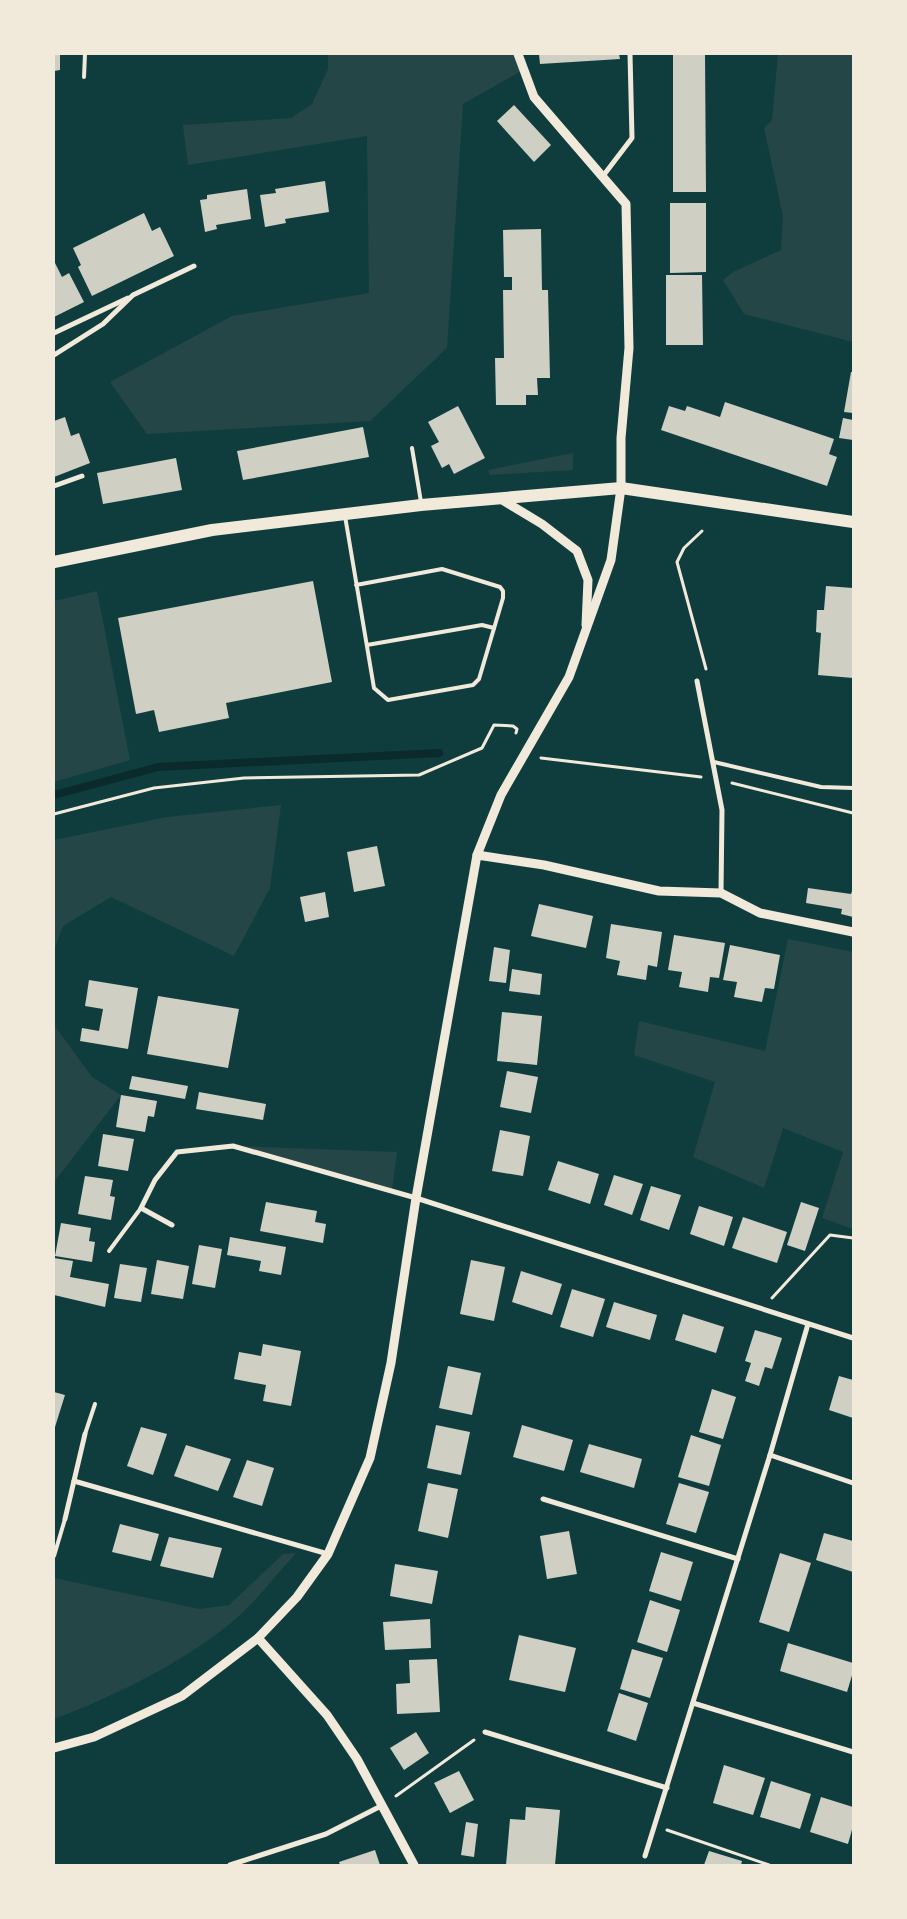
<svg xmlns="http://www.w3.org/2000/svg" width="907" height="1919" font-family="Cabin,sans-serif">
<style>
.green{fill:#244646}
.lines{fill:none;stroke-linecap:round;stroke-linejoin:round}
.stream{stroke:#0a2a2b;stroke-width:8}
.building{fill:#cfcfc3}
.path{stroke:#f1e9da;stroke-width:3}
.service{stroke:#f1e9da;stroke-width:4}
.minor{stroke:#f1e9da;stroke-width:5}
.tertiary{stroke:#f1e9da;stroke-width:9}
.primary{stroke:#f1e9da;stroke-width:12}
</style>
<rect width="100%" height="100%" fill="#0f3d3e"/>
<g class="green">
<polygon points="328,54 521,54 523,70 463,104 447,348 370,421 147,434 110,382 232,316 369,293 367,136 188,165 183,125 291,118 312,104 328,69"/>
<polygon points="778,54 853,54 853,342 744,314 723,280 733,272 781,250 783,216 764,128 772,120"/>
<polygon points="573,453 573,470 490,475 488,470"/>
<polygon points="97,591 130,760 54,782 54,601"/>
<polygon points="281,805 270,888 234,956 111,897 63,926 54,950 54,840 167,817"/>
<polygon points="788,939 853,952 853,1229 822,1218 843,1152 783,1128 764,1188 693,1157 715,1082 634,1055 639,1021 765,1051"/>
<polygon points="54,1025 92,1077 121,1095 54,1182"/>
<polygon points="233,1146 397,1152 392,1191"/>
<path d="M296,1553C275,1576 255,1603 231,1623C182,1663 113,1697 54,1719V1578L200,1609L229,1605L283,1554Z"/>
</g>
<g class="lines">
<polyline class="stream" points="54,795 158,767 439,753"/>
</g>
<g class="building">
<polygon points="54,54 60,54 60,70 54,71"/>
<polygon points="539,54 619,54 620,59 540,64"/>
<polygon points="673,54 705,54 706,192 673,192"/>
<polygon points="514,105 551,145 534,162 497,121"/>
<polygon points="325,181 329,212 285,219 286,223 265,227 260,195 276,193 275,189"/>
<polygon points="247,189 251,219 216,225 217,229 205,232 200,200 207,199 207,195"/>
<polygon points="670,203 706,203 706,272 670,273"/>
<polygon points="144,213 152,231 160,227 174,256 92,296 78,267 81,265 73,248"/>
<polygon points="541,229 542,290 548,290 550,378 537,378 538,395 526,395 526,405 496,405 495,358 504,358 503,290 512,290 512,277 504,277 503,230"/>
<polygon points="54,261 62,277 69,273 84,302 54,317"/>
<polygon points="666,275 702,275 703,345 666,345"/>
<polygon points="851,372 853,372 853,413 844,412"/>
<polygon points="725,402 834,439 829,454 837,457 827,486 661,430 669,406 685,411 687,406 720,417"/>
<polygon points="458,406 485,458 454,474 449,464 442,468 431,446 439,442 428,422"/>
<polygon points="65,417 71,436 79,433 90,463 54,477 54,421"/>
<polygon points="843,418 853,420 853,440 839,438"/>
<polygon points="363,427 369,457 243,480 237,451"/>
<polygon points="176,458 182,490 103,504 97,473"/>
<polygon points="313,581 332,682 226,703 229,718 159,732 154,710 136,714 118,618"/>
<polygon points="826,586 853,588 853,678 818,675 821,633 816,632 817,610 824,610"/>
<polygon points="377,846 385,886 354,892 347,852"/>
<polygon points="808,888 851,894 853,888 853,917 841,914 842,909 806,903"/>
<polygon points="325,892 329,917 305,922 300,897"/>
<polygon points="539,904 593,916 586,948 531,936"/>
<polygon points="611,924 662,932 657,967 648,965 646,980 617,975 620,961 606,958"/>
<polygon points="674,935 725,943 719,978 710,977 708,992 679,987 682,972 668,970"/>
<polygon points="730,945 780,955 774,989 765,988 762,1002 734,997 737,982 723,980"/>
<polygon points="494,947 510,950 506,983 489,981"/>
<polygon points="512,969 542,974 540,995 509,991"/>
<polygon points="89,980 138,988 128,1049 80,1041 82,1028 99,1031 103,1009 85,1006"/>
<polygon points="158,996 239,1009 228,1068 147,1054"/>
<polygon points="502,1012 542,1016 537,1065 497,1061"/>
<polygon points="507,1071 538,1077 531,1113 500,1107"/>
<polygon points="132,1076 188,1086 185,1099 129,1089"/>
<polygon points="199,1092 266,1104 263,1120 196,1109"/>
<polygon points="121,1095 157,1101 154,1117 148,1116 145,1132 116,1127"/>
<polygon points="500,1130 530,1136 523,1176 492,1171"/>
<polygon points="103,1134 134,1139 128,1171 98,1166"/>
<polygon points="558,1161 599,1174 590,1204 548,1190"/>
<polygon points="614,1175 643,1184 632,1215 604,1205"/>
<polygon points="85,1176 113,1180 110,1196 115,1197 111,1220 78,1214"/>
<polygon points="651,1186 681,1195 669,1230 640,1220"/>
<polygon points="266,1202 317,1211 315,1222 326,1224 323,1243 260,1231"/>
<polygon points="801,1202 819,1208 805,1251 787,1245"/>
<polygon points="699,1206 733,1217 724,1246 690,1234"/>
<polygon points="743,1217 787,1232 777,1263 732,1248"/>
<polygon points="61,1223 91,1228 89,1241 95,1242 92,1262 55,1256"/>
<polygon points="230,1237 286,1247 281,1275 259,1271 261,1261 227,1255"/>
<polygon points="199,1245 222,1249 215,1288 192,1284"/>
<polygon points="54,1258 73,1261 70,1277 109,1284 105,1307 54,1295"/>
<polygon points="157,1260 189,1266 183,1299 151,1294"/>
<polygon points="471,1260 505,1267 494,1321 460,1314"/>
<polygon points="120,1264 147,1268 141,1302 114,1298"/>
<polygon points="521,1271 562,1284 552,1315 512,1302"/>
<polygon points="572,1289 605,1299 593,1337 560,1327"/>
<polygon points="614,1302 657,1315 650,1340 606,1327"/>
<polygon points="683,1314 724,1327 716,1353 675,1340"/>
<polygon points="755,1330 782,1338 772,1369 765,1367 759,1386 745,1381 751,1363 745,1361"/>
<polygon points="263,1344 301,1351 291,1406 263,1401 266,1385 234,1379 239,1352 261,1356"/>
<polygon points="448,1366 481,1373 472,1415 439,1408"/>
<polygon points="839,1376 853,1380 853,1418 829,1410"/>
<polygon points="712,1389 736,1397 723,1439 699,1432"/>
<polygon points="54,1392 65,1395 55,1427 54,1427"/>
<polygon points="436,1425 470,1432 461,1475 427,1468"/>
<polygon points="522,1425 573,1440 564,1471 513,1457"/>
<polygon points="141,1427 167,1434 153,1475 127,1466"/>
<polygon points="691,1435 721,1445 709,1486 678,1477"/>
<polygon points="589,1444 642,1459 634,1488 580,1472"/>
<polygon points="186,1445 231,1459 218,1491 174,1476"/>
<polygon points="247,1460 274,1468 262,1506 233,1497"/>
<polygon points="428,1483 458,1489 448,1538 418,1531"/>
<polygon points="679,1483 709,1492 696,1533 666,1524"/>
<polygon points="120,1524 159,1534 151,1561 112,1552"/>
<polygon points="569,1531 577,1574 547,1579 540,1536"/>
<polygon points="824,1533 853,1541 853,1572 816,1560"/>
<polygon points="169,1537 222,1548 213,1578 160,1566"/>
<polygon points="661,1552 693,1562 681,1601 649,1591"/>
<polygon points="780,1553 811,1563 789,1632 759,1622"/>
<polygon points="395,1564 438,1571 432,1604 390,1596"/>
<polygon points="650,1600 680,1610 667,1652 637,1642"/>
<polygon points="430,1619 431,1648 385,1650 383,1622"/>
<polygon points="519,1635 576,1648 565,1692 509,1680"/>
<polygon points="788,1643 853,1663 853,1672 847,1692 780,1671"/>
<polygon points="632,1649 663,1658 650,1698 620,1689"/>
<polygon points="437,1659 440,1712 397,1714 396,1684 410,1683 409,1660"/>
<polygon points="619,1693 648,1703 636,1741 607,1731"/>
<polygon points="416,1732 429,1753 404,1770 390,1748"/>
<polygon points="724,1765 765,1778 753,1815 713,1803"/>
<polygon points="459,1771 474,1800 450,1813 434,1783"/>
<polygon points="771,1781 811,1794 800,1829 760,1817"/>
<polygon points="821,1797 853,1807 853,1826 848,1844 810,1832"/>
<polygon points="526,1807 560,1810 555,1865 506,1865 510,1819 525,1820"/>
<polygon points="466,1822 478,1824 474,1857 461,1855"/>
<polygon points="375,1850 380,1865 340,1865 339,1862"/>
<polygon points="709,1851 742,1861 741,1865 704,1865"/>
</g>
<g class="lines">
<g class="path">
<polyline points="702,531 684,548 677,562 706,669"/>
<polyline points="541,758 701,777"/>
<polyline points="732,783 853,813"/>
<polyline points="54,814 154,788 244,778 419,775 482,748 494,725 513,726 517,729 516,733"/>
<polyline points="772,1298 830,1235 853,1238"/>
<polyline points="396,1796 474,1740"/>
<polyline points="667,1830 769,1865"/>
</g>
<g class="service">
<polyline points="84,77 85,54"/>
<polyline points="412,448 421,502"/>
<polyline points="345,516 374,688 388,700 473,685 479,679 503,598 503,591 500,587 442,569 356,585"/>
<polyline points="367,645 482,625 494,628"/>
<polyline points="714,762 821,787 853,788"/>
<polyline points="109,1251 141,1208"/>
<polyline points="85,1434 95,1404"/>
<polyline points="54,1556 65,1519"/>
</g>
<g class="minor">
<polyline points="603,176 632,138 630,54"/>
<polyline points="54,333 128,298"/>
<polyline points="54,355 103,324 133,295 194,266"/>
<polyline points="54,486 82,476"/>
<polyline points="697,681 722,810 721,893"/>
<polyline points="172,1225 141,1208 155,1180 177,1152 233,1146 416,1198 853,1338"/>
<polyline points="770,1455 853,1483"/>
<polyline points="74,1481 328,1554"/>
<polyline points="543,1499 738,1559"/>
<polyline points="65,1519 85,1434"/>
<polyline points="693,1703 853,1752"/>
<polyline points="485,1732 667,1788"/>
<polyline points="645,1856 770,1455 808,1324"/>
<polyline points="230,1865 326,1834 383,1805"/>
</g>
<g class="tertiary">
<polyline points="499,498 542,524 577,551 588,580 586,625"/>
<polyline points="477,855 544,865 659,891 721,893 760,913 853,932"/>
<polyline points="258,1638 327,1715 357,1759 414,1865"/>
<polyline points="54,1748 94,1737 182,1696 258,1638 297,1597 328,1554 370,1458 391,1363 416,1198 477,855 501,795 569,677 611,560 621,488 621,438 629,348 626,204 534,97 518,54"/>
</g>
<polyline class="primary" points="54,562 212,530 421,505 621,488 853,522"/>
</g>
<rect width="907" height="1919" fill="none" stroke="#f1e9da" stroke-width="110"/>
</svg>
